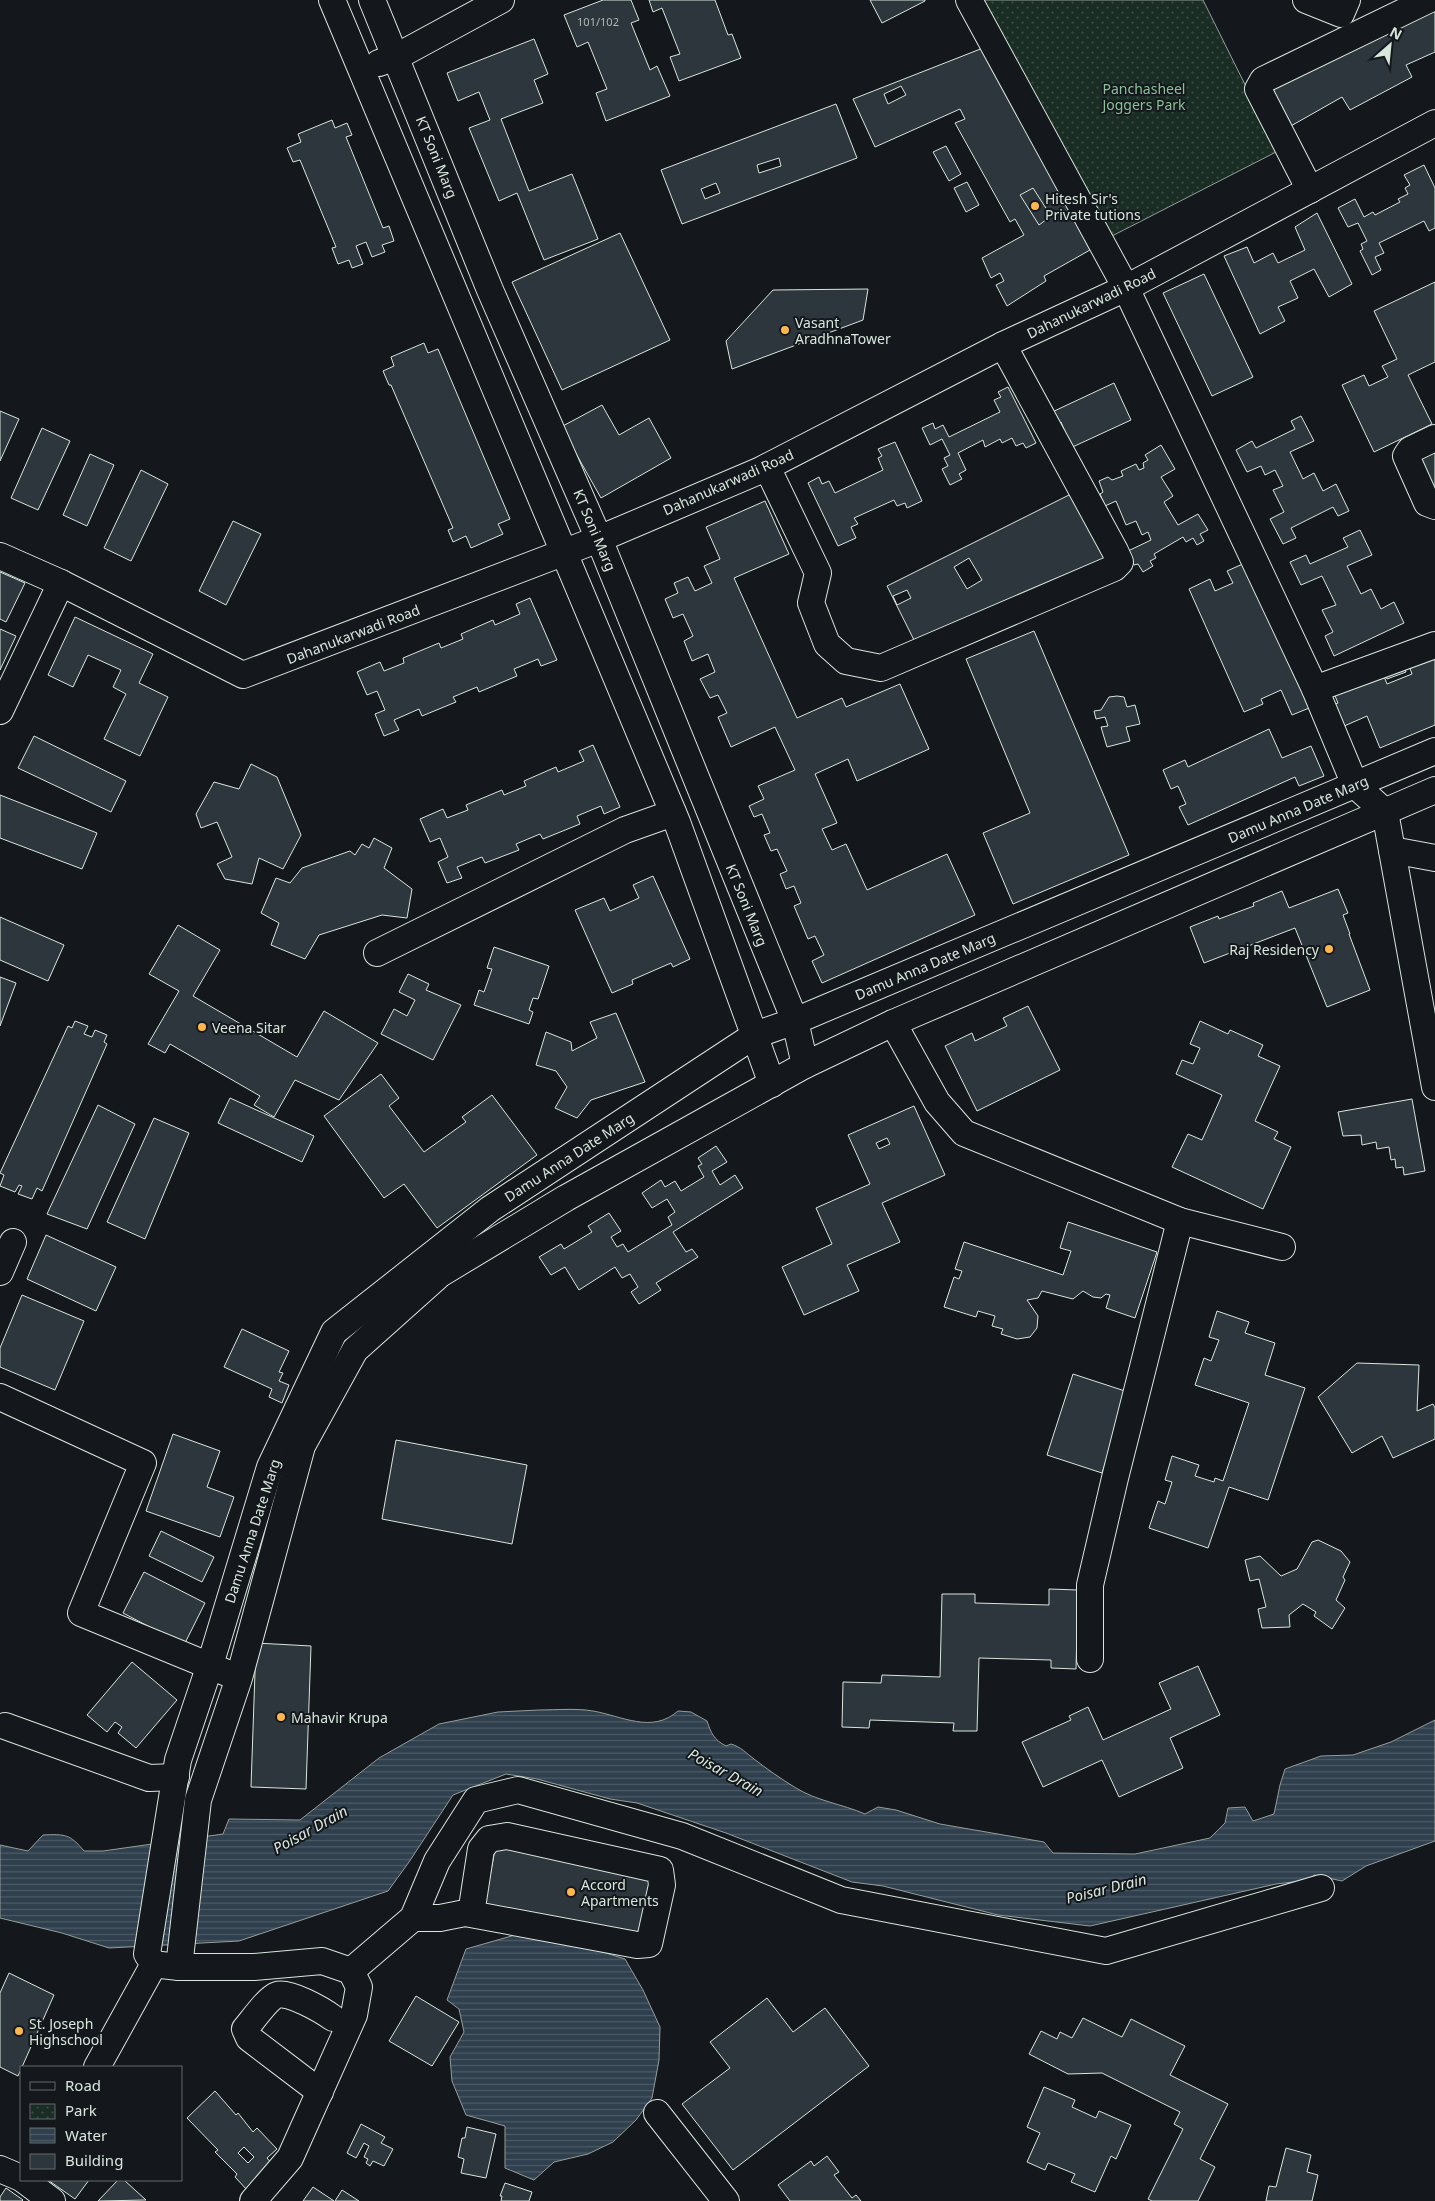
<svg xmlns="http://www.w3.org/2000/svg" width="1435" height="2201" font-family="'Noto Sans',sans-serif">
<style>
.park{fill:url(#park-dots);stroke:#939e99}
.water{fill:url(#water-rules);stroke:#939e99}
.building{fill:#2c363c;stroke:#d8e6dc;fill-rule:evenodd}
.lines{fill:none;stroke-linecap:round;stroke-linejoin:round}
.minor-casing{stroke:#d8e6dc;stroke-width:28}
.minor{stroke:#14181c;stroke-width:26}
.poi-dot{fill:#ffb74d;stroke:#14181c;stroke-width:2}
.labels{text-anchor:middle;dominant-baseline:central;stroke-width:4;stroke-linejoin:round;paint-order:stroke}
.number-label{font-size:11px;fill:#adbab4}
.park-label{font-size:14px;fill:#8ac095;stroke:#14181c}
.street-label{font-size:14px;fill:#d8e6dc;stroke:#14181c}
.poi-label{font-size:14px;fill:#d8e6dc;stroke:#14181c;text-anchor:start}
.water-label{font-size:15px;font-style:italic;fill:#d8e6dc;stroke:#14181c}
</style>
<defs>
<pattern id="park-dots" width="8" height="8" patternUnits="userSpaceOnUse" patternTransform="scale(1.25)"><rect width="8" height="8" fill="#1a2d24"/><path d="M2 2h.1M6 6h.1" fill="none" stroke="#3b4b43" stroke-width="1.8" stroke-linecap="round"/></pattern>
<pattern id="water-rules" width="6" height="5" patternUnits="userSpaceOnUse" patternTransform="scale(1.25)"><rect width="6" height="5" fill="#2f3f4d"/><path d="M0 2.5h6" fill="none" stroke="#4c5b66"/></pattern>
</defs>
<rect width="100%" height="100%" fill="#14181c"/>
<polygon class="park" points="984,0 1203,0 1278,151 1112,236"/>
<g class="water">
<path d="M539,1710C556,1710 576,1708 593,1711C622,1716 652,1734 678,1711L691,1712L707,1721C711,1733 714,1740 726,1746L731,1744C741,1747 746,1753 754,1759C767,1769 781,1779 796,1788C817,1801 842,1804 865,1814L878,1807L896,1810L940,1824L1044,1842L1053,1853L1135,1854L1210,1838L1225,1823L1228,1808L1245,1807L1253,1821L1274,1814L1280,1785L1285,1769L1321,1756L1353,1755L1391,1742L1435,1720V1841L1366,1866L1342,1881L1314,1875L1309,1880L1276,1884L1090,1926L998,1915L883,1886L852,1882L726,1833L637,1803L610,1799L537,1779L506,1774L453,1795L409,1862L388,1891L239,1941L109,1948L62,1933L0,1918V1845L28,1851L43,1835C65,1834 70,1834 84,1851H103L223,1834L229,1819L300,1820L379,1758L439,1724L498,1712Z"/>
<polygon points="515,1935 584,1946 625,1959 643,1990 660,2027 659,2060 652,2098 636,2120 613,2142 588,2154 554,2162 534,2180 505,2168 505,2126 466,2115 452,2081 450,2057 464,2032 459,2009 447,2000 466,1949"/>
</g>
<g class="building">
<polygon points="603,0 631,0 639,20 631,23 650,70 657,66 670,96 606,121 596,93 607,89 588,42 577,47 564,15"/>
<polygon points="649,0 715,0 728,35 732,34 741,58 679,81 670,57 680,54 662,8 653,12"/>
<polygon points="870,0 925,0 925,1 882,23"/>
<polygon points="1435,3 1435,52 1406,65 1412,77 1350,110 1342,97 1282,131 1264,90"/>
<polygon points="534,39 548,74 534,80 543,103 501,119 529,191 572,174 598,239 544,260 517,193 499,201 469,128 490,120 479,92 458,101 447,73"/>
<path d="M983,48L1090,250L1044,276L1046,281L1007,306L996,285L1004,281L1000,273L991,278L982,258L1024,235L1015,219L1010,222L955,123L965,119L960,109L875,147L853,99ZM901,86L906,95L888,104L884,94Z"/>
<path d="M836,104L857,158L682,224L661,170ZM779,158L781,166L759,173L757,165ZM716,183L720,193L705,199L701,189Z"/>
<polygon points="332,120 335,128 347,123 352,135 346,137 383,228 389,226 394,241 382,245 385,252 372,257 366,242 356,246 363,264 352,268 349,260 338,264 332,248 336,247 300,160 293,162 287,148 301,142 298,134"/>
<polygon points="946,146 961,174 949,181 933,152"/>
<polygon points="1424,165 1435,188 1435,228 1429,231 1424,221 1379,243 1384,253 1375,257 1381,270 1372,275 1360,251 1363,249 1361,244 1367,241 1358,223 1348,227 1338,208 1355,199 1364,217 1373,212 1375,215 1400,202 1398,199 1408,194 1405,188 1410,185 1404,175"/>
<polygon points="967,182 979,205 966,212 954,188"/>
<polygon points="1033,188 1051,216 1039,225 1020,195"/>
<polygon points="1317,213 1352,284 1329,297 1314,269 1290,281 1298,298 1278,307 1285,321 1260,334 1224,256 1247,247 1254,263 1273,253 1278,263 1305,250 1295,227"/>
<polygon points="620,233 670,340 562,390 512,282"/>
<polygon points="1204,274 1253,377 1212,396 1163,293"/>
<polygon points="1435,282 1435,362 1408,375 1432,424 1374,452 1342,385 1364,375 1369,386 1388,377 1382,366 1397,359 1374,311"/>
<polygon points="868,289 863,320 732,369 726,341 773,290"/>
<polygon points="424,343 428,353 438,349 510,519 498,524 503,534 471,548 466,536 453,542 448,530 453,528 391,385 389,385 383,371 394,366 391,357"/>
<polygon points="1114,383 1131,420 1066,450 1067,437 1061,422 1056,425 1050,413"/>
<polygon points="1008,387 1036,443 1026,448 1023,443 1016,446 1012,438 1002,443 1000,439 985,447 983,440 958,453 966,470 959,474 962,479 950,485 942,469 948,466 944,458 950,455 942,439 930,445 922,428 933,423 935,429 943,425 949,437 1000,412 994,400 1001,397 998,392"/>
<polygon points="602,405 619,435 649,418 671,458 601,498 561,427"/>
<polygon points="0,411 19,419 0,461"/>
<polygon points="1301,416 1314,441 1290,452 1303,479 1314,473 1323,491 1336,484 1349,511 1338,516 1333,507 1291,528 1296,538 1283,544 1270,519 1284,512 1273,490 1283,486 1275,470 1265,475 1261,466 1247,472 1236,450 1252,441 1256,448 1295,429 1291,421"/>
<polygon points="42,428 70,441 38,510 11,498"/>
<polygon points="895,442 922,501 907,508 905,503 897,506 894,500 854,518 858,524 851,527 856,538 838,546 808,483 819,477 822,484 829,481 835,493 883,470 878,458 882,456 878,449"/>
<polygon points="1435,444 1435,498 1416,452"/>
<polygon points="1161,445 1175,469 1161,477 1173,496 1164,502 1178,525 1198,514 1208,530 1200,534 1204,541 1197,545 1193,538 1186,542 1183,537 1154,554 1156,558 1150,561 1153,566 1143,572 1138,564 1134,565 1126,552 1151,540 1148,532 1142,535 1136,521 1126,525 1116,501 1105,506 1100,494 1103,492 1099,481 1108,477 1112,480 1123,476 1121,471 1136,464 1139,470 1144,468 1143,463 1148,460 1145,455"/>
<polygon points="90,454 114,465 87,526 63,515"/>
<polygon points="141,470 168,484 131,561 104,548"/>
<path d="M1081,489L1116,559L917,646L887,586ZM969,558L982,580L967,589L954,567ZM907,590L911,598L897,605L893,596Z"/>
<polygon points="765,501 789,554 734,578 797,718 842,698 846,707 900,684 929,749 857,781 848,759 815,774 837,823 822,829 832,850 846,844 867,890 947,854 975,915 822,983 812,961 824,955 815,936 808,939 794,906 801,903 794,886 786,889 780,874 787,871 777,849 771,851 764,835 770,833 762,814 754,817 749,806 764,799 758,786 795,770 775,727 731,747 718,717 727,713 718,695 710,698 700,679 715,672 708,654 692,661 684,641 693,636 683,614 673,618 665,599 678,593 674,583 688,577 695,591 712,583 704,566 720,559 706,527"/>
<polygon points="233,521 261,534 226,605 199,591"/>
<polygon points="1360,530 1372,555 1347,566 1361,594 1371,589 1381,609 1394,602 1404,623 1334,656 1325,636 1333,632 1322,610 1336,605 1322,576 1301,585 1290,562 1306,555 1310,564 1348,547 1343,538"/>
<polygon points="1245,563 1319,704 1292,715 1281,690 1261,699 1263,704 1244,712 1189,589 1210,579 1215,591 1233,583 1227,571"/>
<polygon points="0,572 25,583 6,622 0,619"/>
<polygon points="530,598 557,660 541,666 538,659 514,669 517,676 479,692 477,687 453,697 456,702 422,716 419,709 394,720 399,730 384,736 375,714 385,710 377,691 367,695 357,672 380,662 384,671 404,663 403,658 439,643 441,648 463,639 461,634 493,620 495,625 520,614 516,604"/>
<polygon points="75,617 153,654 139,683 168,697 140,756 104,739 126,694 113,687 121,670 88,655 73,687 48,675"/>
<polygon points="0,629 16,636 0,670"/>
<polygon points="1034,631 1129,855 1013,904 983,833 1030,813 966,659"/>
<polygon points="1435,657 1435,725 1380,748 1367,716 1342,727 1333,705 1338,703 1333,691 1382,671 1387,684 1412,674 1407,660"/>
<polygon points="1403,661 1406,672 1387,679 1384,668"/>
<polygon points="1117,696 1124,697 1127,707 1135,705 1140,724 1126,727 1130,741 1107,747 1101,727 1108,726 1105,717 1096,719 1094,711 1101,710 1109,697"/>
<polygon points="1269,729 1282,758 1311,746 1324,776 1299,786 1295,777 1188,825 1179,807 1186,804 1178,786 1171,789 1163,770 1185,760 1188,767"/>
<polygon points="34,736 126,781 111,812 18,768"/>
<polygon points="593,745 620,807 604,814 601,806 577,816 580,824 543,839 540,834 516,844 519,850 485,863 482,857 457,867 462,878 447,883 438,862 448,857 440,838 430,842 420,819 443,809 447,818 468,810 466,805 502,790 504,795 526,786 524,781 556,767 558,772 584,761 579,751"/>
<polygon points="251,764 277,777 301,835 283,869 259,858 252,884 225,879 217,864 232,857 217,822 201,828 196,814 214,782 239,789"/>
<polygon points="0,795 97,833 82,869 0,838"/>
<polygon points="374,838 392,848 384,868 412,889 407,918 382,915 319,935 305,959 271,945 279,923 261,913 276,878 290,883 302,868 350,851 355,855 362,844 369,848"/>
<polygon points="653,876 690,959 673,967 671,963 632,980 633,984 612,993 575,910 604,898 610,911 639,898 633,885"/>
<polygon points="1338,889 1348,913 1343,915 1350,934 1349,934 1370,990 1327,1007 1295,928 1204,963 1190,927 1218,916 1219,919 1254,906 1253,903 1282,891 1289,908"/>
<polygon points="0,917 64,945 48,981 0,960"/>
<polygon points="178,925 220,950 193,996 297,1057 324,1011 378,1043 339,1100 295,1080 274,1117 254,1105 260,1096 170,1044 165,1053 148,1044 179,991 149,974"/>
<polygon points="494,947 549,966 538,999 533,998 529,1010 533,1012 529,1024 474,1005 479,990 484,992 492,969 487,968"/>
<polygon points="408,974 429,984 426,990 461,1005 433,1060 381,1034 394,1009 407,1016 415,1000 399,992"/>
<polygon points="0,977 16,983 0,1026"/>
<polygon points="1028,1006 1060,1070 977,1111 945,1046 972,1033 975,1041 1007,1026 1003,1018"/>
<polygon points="616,1013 645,1082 591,1100 577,1118 555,1108 567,1087 556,1071 536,1065 546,1032 571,1042 572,1051 597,1038 590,1022"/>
<polygon points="75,1021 88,1026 84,1034 92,1037 95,1030 107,1035 104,1042 107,1044 42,1191 37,1188 32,1199 18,1194 22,1186 19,1185 15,1192 0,1186 4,1175 0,1173 68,1026 72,1028"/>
<polygon points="1200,1021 1228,1034 1230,1030 1263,1045 1258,1056 1280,1066 1255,1121 1278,1132 1274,1139 1291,1147 1263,1209 1172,1167 1188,1134 1202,1140 1222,1095 1176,1074 1182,1060 1193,1064 1200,1048 1190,1044"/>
<polygon points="381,1074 399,1098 389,1106 424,1152 466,1122 462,1117 492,1095 537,1155 437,1228 404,1184 384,1198 324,1116"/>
<polygon points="230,1098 314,1136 302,1162 218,1123"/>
<polygon points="1412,1099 1425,1171 1404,1175 1403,1167 1396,1168 1395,1159 1391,1160 1389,1147 1377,1149 1376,1142 1362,1145 1361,1135 1343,1136 1338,1112"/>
<polygon points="98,1105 135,1124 87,1229 47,1214"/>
<path d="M914,1106L945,1175L882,1203L900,1242L847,1265L859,1291L804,1315L782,1267L832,1244L816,1208L870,1184L848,1135ZM887,1138L890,1144L879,1149L876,1143Z"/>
<polygon points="154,1118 189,1133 145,1239 107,1222"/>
<polygon points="716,1146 727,1162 712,1171 720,1185 735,1175 743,1188 673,1232 686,1252 692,1249 698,1257 656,1283 661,1290 639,1304 631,1292 638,1287 630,1274 622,1278 615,1267 579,1290 565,1267 551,1275 539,1257 561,1244 564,1249 592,1232 588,1226 609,1213 621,1231 611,1237 617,1247 623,1244 628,1252 672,1225 668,1217 675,1212 667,1199 652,1208 642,1193 661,1180 665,1187 675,1181 681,1191 704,1177 698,1166 702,1164 698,1158"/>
<polygon points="1068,1222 1157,1252 1135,1318 1106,1308 1110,1295 1106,1294 1101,1298 1093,1297 1083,1291 1073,1299 1042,1291 1038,1298 1027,1300 1038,1316 1037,1328 1030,1337 1017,1339 1001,1334 1003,1329 992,1326 995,1316 978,1311 976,1317 944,1307 954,1277 959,1279 962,1271 955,1269 964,1242 1063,1275 1071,1251 1060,1248"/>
<polygon points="46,1235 116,1267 96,1311 27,1279"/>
<polygon points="22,1295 84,1321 55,1390 0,1367 0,1348"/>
<polygon points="1217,1311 1249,1322 1245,1333 1275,1343 1265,1375 1305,1388 1268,1500 1229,1487 1208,1548 1149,1528 1158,1501 1165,1504 1172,1482 1165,1480 1172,1456 1199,1465 1195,1476 1214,1482 1215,1478 1223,1481 1249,1403 1195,1385 1204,1358 1211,1361 1219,1340 1209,1337"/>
<polygon points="242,1329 289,1351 279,1372 283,1373 279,1381 289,1385 282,1403 269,1397 272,1389 224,1367"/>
<polygon points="1357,1363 1419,1365 1417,1411 1433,1404 1435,1408 1435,1439 1393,1458 1382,1436 1352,1453 1318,1397"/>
<polygon points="1073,1374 1128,1392 1102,1473 1047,1455"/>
<polygon points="173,1434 220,1451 207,1487 234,1497 220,1537 146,1511"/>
<polygon points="396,1440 527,1465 512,1544 382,1519"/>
<polygon points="161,1531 214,1557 202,1582 149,1556"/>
<polygon points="1318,1540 1341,1551 1350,1562 1343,1577 1345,1580 1336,1600 1345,1608 1332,1629 1314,1616 1316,1612 1303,1604 1289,1615 1290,1627 1262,1628 1258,1609 1266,1607 1259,1579 1250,1581 1245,1560 1260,1556 1281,1576 1297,1569 1312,1542"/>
<polygon points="144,1572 205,1603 184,1645 123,1613"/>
<polygon points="1049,1589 1078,1590 1076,1669 1051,1668 1051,1660 979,1658 977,1731 953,1731 954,1723 870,1720 869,1728 842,1727 843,1682 881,1683 882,1675 940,1677 942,1594 975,1594 975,1603 1049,1605"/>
<polygon points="256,1643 311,1646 306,1789 251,1787"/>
<polygon points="132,1662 177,1700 136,1748 118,1733 122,1727 115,1722 107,1732 87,1715"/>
<polygon points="1198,1666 1220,1715 1170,1738 1183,1768 1119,1797 1102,1760 1043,1787 1022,1742 1071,1720 1069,1716 1088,1707 1103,1740 1171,1709 1159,1683"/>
<polygon points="496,1844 658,1877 645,1940 484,1908"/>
<polygon points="9,1973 54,1995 18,2076 0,2067 0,1993"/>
<polygon points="416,1996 459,2022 432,2066 389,2041"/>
<polygon points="767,1998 793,2032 825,2008 869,2066 733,2170 682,2104 730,2068 710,2042"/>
<polygon points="1083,2018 1122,2037 1131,2019 1185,2046 1170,2075 1228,2104 1200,2159 1215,2167 1198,2201 1152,2201 1148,2199 1183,2129 1174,2124 1180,2112 1102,2073 1068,2074 1029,2054 1041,2031 1057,2039 1060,2032 1072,2038"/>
<polygon points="1044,2087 1075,2100 1072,2107 1096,2118 1099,2111 1131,2125 1116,2159 1111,2156 1095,2192 1071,2182 1075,2174 1048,2163 1045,2170 1027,2162 1040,2133 1027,2127"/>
<path d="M215,2091L236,2115L238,2113L253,2132L257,2128L277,2149L267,2158L274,2166L248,2191L235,2177L237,2174L215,2152L218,2150L187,2118ZM244,2147L254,2157L248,2163L238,2153Z"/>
<polygon points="361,2124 385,2137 381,2143 393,2149 384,2166 373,2161 370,2166 366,2163 368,2159 364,2157 369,2146 364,2143 356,2158 347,2153"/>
<polygon points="467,2127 496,2134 486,2178 461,2173 464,2159 458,2157 462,2138 465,2138"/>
<polygon points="1286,2148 1311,2155 1307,2172 1318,2175 1312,2201 1266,2201 1269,2186 1276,2187"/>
<polygon points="827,2156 839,2172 834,2175 852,2198 856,2195 861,2201 790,2201 778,2185 811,2161 814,2166"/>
<polygon points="48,2180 89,2180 75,2199"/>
<polygon points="118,2180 124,2180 146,2200 98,2201"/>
<polygon points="505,2183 532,2192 529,2201 501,2201 502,2196 500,2196"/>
<polygon points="313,2187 334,2201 303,2201"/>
<polygon points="6,2188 23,2200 22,2201 0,2201 0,2197"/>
<polygon points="342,2190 359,2201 335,2201"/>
</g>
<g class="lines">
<defs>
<g id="minor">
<polyline points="332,0 677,822 772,1084"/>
<polyline points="372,0 490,290 599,539 795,1021 805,1065"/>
<polyline points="969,0 1126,288 1315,689 1355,785 1385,812 1435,1087"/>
<polyline points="1306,0 1341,14 1347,0"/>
<polyline points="379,63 396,57 501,0"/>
<polyline points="1310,190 1258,89 1263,80 1428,0"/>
<polyline points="1435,438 1410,450 1406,456 1427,503 1435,506"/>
<polyline points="767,467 818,573 811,603 827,644 846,661 881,668 1114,568 1120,562 1115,551 1003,345"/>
<polyline points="0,556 61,583 243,675 599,539 759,471 1003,345 1126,288 1435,123"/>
<polyline points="1315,689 1435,645"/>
<polyline points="0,711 61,583"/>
<polyline points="1392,850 1435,858"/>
<polyline points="377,953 625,830 673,813"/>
<polyline points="893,1023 937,1102 964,1133 1180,1221 1282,1247"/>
<polyline points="0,1272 13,1242"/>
<polyline points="0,1397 143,1463 81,1613 227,1673"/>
<polyline points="1090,1659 1090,1585 1115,1478 1180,1221"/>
<polyline points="5,1726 149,1778 176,1777"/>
<polyline points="413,1918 440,1918 465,1913 637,1945 649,1944 662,1885 660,1870 507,1836 489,1839 481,1849 471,1914"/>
<polyline points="154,1964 147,1954 178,1760 210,1665 270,1467 334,1332 490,1209 755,1035 795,1021 1435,751"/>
<polyline points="161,1965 179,1967 254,1967 322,1961 351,1971 359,1987 354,2015 290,2158 253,2201"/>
<polyline points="179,1967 198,1800 239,1678 302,1446 355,1350 440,1274 566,1198 805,1065 893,1023 1435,790"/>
<polyline points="351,1971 413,1918 437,1861 476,1800 518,1790 682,1836 841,1900 1106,1951 1321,1888"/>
<polyline points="97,2067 154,1964"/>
<path d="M320,2092L249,2038L245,2029C252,2021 268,1998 277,1995C289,1991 322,2010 333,2018"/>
<polyline points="657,2113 726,2201"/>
<polyline points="0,2169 21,2178"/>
<polyline points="24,2180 52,2201"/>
</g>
</defs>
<use href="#minor" class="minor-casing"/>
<use href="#minor" class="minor"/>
</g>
<g class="poi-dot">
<circle cx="1035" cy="206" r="5"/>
<circle cx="785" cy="330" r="5"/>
<circle cx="1329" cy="949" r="5"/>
<circle cx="202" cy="1027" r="5"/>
<circle cx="281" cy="1717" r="5"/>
<circle cx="571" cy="1892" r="5"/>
<circle cx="19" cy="2031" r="5"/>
</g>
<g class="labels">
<g class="number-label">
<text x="598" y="21">101/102</text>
</g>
<g class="park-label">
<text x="1144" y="88">Panchasheel<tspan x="1144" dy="16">Joggers Park</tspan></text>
</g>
<g class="street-label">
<text transform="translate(437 157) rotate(68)">KT Soni Marg</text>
<text transform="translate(1091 303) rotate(-26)">Dahanukarwadi Road</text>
<text transform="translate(728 482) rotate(-24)">Dahanukarwadi Road</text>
<text transform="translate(595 530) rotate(67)">KT Soni Marg</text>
<text transform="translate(353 634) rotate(-21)">Dahanukarwadi Road</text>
<text transform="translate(1298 809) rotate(-23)">Damu Anna Date Marg</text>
<text transform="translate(747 905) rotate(68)">KT Soni Marg</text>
<text transform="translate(925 966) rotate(-23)">Damu Anna Date Marg</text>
<text transform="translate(569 1157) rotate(-33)">Damu Anna Date Marg</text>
<text transform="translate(252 1531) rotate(-72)">Damu Anna Date Marg</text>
</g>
<g class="poi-label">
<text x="1045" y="198">Hitesh Sir's<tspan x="1045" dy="16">Private tutions</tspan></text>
<text x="795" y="322">Vasant<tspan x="795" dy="16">AradhnaTower</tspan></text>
<text x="1319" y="949" text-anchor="end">Raj Residency</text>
<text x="212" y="1027">Veena Sitar</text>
<text x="291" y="1717">Mahavir Krupa</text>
<text x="581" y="1884">Accord<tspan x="581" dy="16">Apartments</tspan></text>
<text x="29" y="2023">St. Joseph<tspan x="29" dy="16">Highschool</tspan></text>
</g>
<g class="water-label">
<text transform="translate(726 1772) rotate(29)">Poisar Drain</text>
<text transform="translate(310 1829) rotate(-29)">Poisar Drain</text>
<text transform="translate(1106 1888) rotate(-14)">Poisar Drain</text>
</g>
</g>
<rect x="20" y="2066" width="162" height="115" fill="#14181c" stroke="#626a69"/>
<rect x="30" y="2082" width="25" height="8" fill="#14181c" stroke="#626a69"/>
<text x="65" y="2091" font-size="15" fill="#d8e6dc">Road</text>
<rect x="30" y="2104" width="25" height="15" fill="url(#park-dots)" stroke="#626a69"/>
<text x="65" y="2116" font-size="15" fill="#d8e6dc">Park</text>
<rect x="30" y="2128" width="25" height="15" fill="url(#water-rules)" stroke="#626a69"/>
<text x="65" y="2141" font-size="15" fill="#d8e6dc">Water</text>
<rect x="30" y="2154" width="25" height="15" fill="#2c363c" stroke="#626a69"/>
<text x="65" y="2166" font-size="15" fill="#d8e6dc">Building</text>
<g transform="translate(1390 45) rotate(27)" stroke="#14181c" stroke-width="4" paint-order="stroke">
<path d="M0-4L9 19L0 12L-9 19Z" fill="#d8e6dc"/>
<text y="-8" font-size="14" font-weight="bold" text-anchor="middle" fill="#d8e6dc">N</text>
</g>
</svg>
